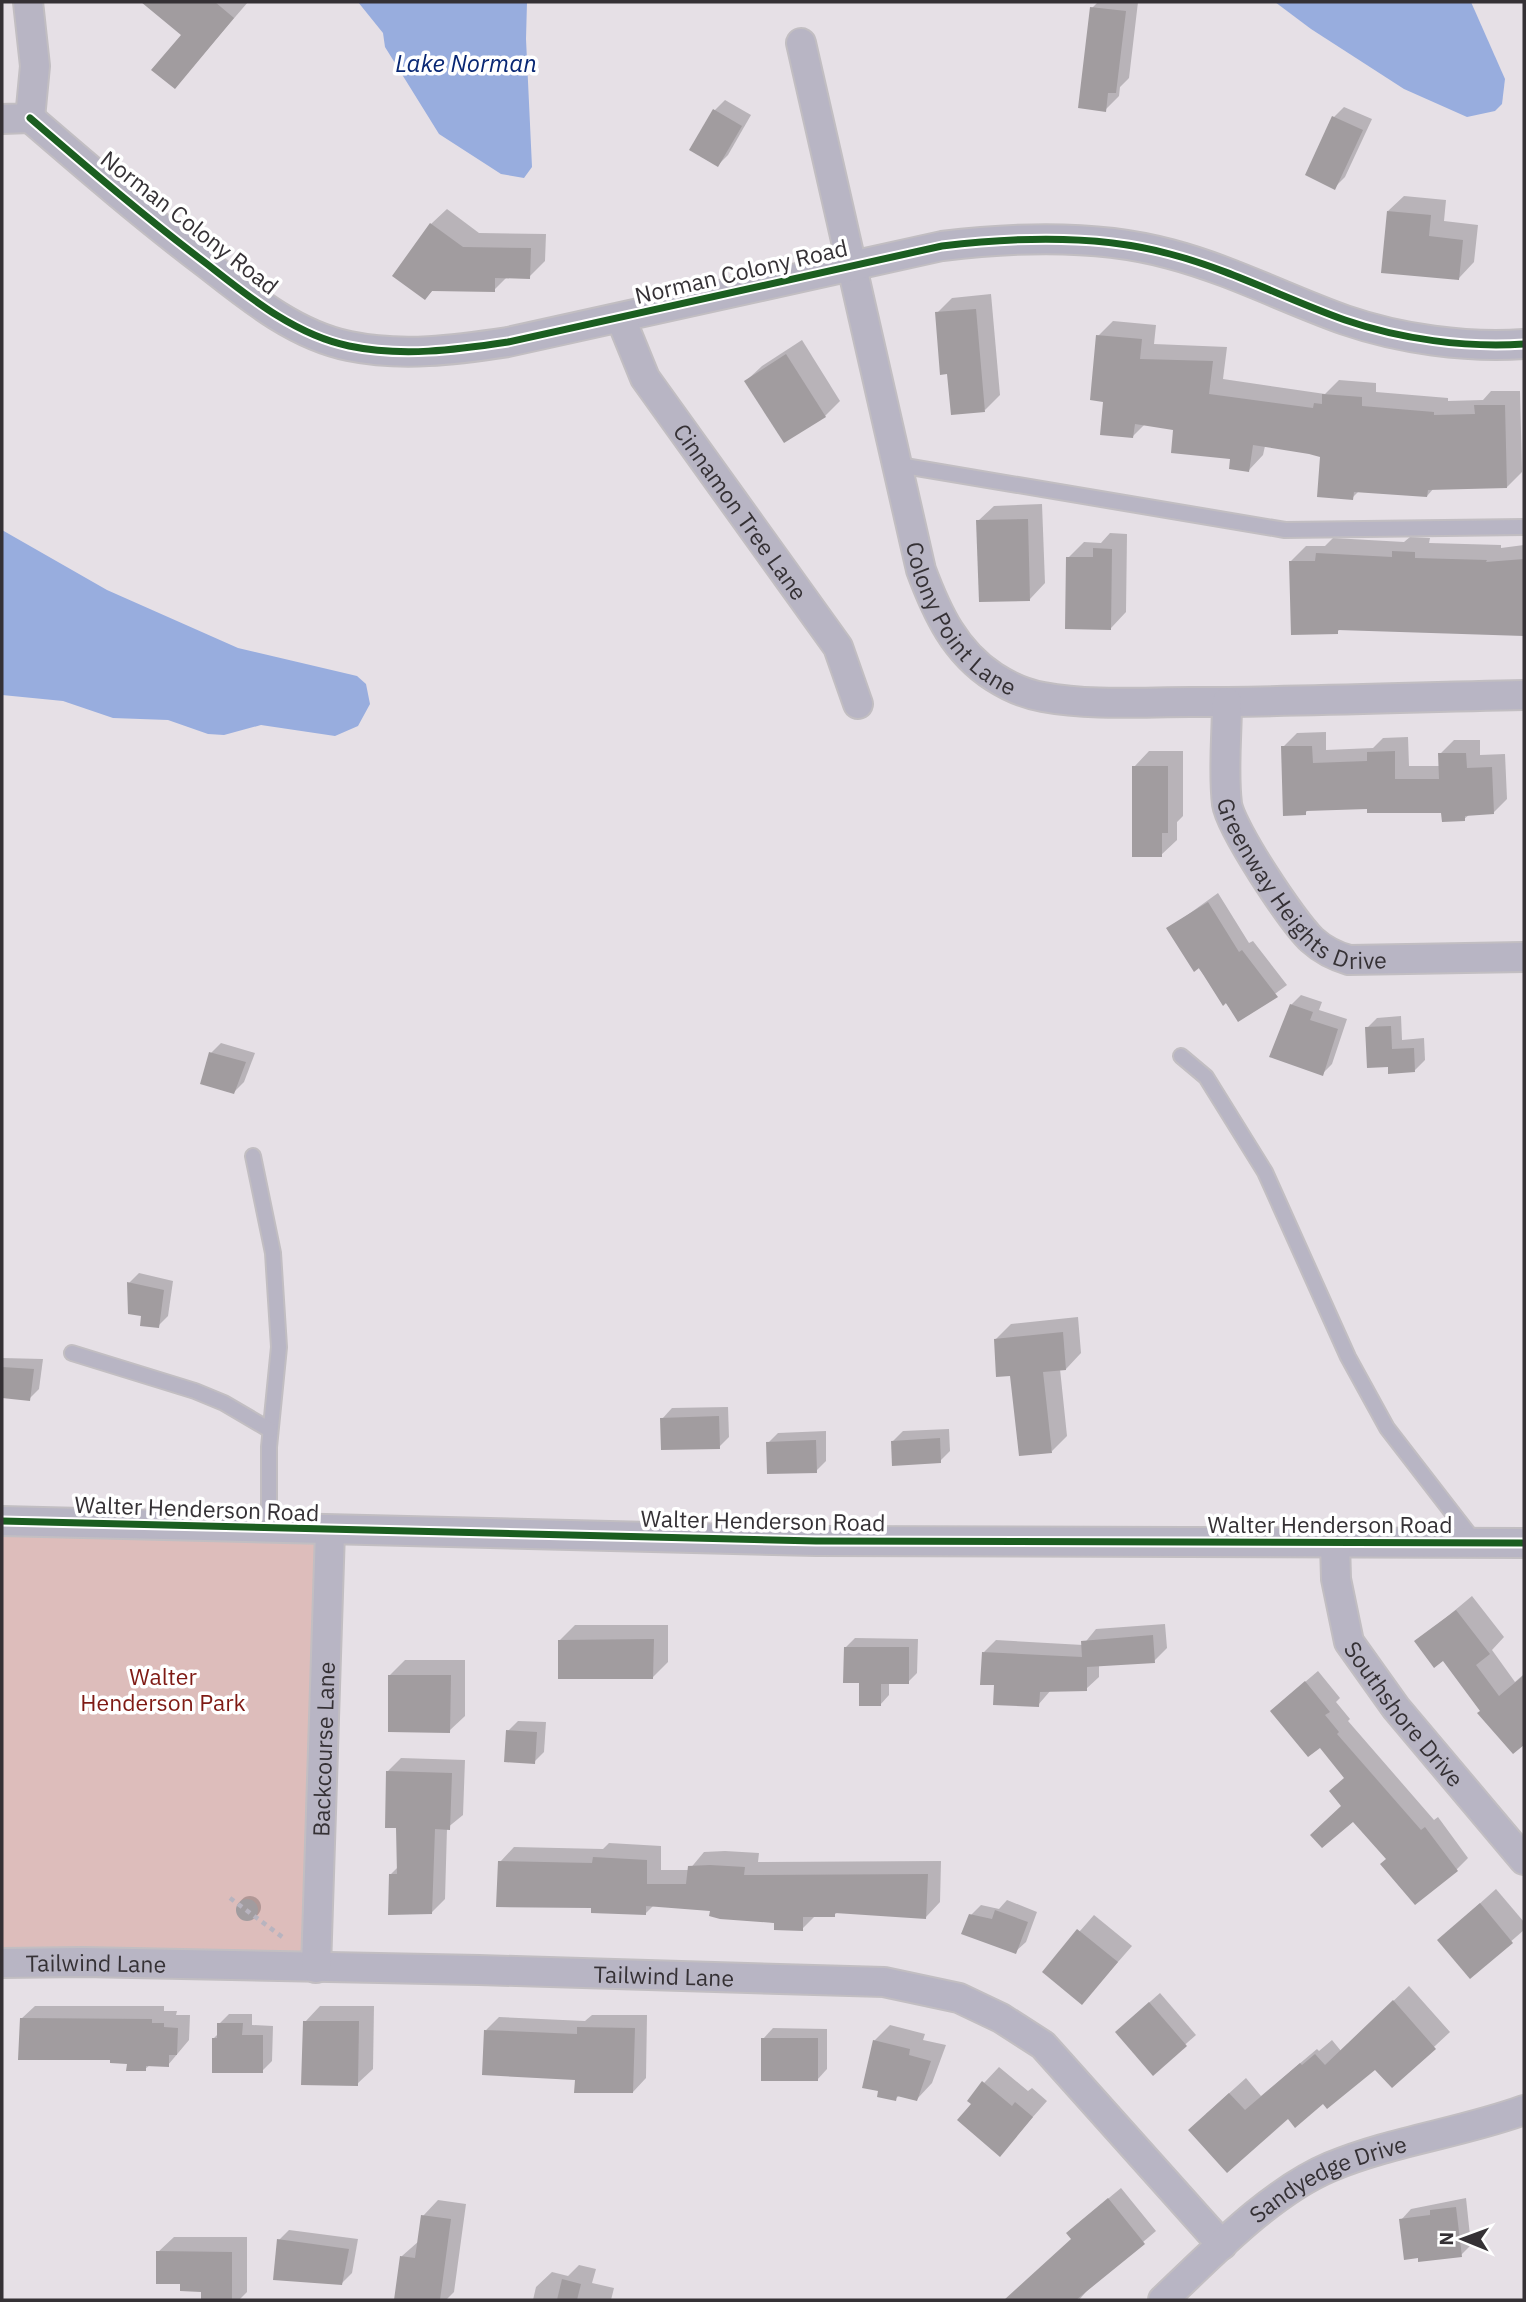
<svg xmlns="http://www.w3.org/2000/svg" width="1526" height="2302" font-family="'IBM Plex Sans',sans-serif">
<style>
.green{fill:#ddbdbb}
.water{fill:#98adde}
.shadow{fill:#0003}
.building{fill:#a19c9f}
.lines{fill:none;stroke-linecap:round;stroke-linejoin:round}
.service-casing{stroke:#c2bec2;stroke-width:18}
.minor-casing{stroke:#c2bec2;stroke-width:32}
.path{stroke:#b8b4bf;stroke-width:4.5;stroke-dasharray:5 5;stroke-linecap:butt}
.service{stroke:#b8b5c4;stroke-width:14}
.minor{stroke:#b8b5c4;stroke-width:28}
.cycleway-casing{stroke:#fff;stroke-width:11}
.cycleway{stroke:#1b5e20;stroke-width:7}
.labels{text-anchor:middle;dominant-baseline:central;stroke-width:7;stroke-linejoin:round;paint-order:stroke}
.street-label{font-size:23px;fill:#353135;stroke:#fff}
.park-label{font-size:23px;fill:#7f1a14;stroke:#fff}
.water-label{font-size:24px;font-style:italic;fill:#082774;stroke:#fff}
</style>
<rect width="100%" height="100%" fill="#e6e0e6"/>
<polygon class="green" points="2,1522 329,1532 315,1966 2,1962"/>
<g class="water">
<polygon points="358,2 527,2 526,39 532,167 524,178 501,174 439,134 385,47 383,33"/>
<polygon points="1275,2 1471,2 1505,79 1502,104 1495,111 1467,117 1404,89 1311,29"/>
<polygon points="2,530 107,590 238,648 357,676 366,684 370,704 358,726 335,736 261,725 224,735 208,734 168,720 113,718 63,701 2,695"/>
</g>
<g class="shadow">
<polygon points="162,2 248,2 175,87 183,35 155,11"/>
<polygon points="1098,2 1138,2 1129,78 1120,87 1119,96 1105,110 1092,8"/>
<polygon points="725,100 751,115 728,155 718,165 692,149 715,110"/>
<polygon points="1344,107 1372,119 1345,177 1335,187 1307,174 1334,117"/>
<polygon points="1404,196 1446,200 1444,221 1478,225 1474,262 1459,278 1388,211"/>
<polygon points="447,209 479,233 546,234 545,261 529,277 508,276 494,290 434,289 425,298 431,224"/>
<polygon points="991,294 1000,395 985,410 948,372 937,313 952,298"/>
<polygon points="1113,321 1156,325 1154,344 1227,347 1223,379 1325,394 1339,380 1376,383 1376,392 1448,398 1448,401 1483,400 1491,391 1520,391 1522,472 1507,487 1434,488 1427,496 1360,490 1352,498 1322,455 1265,446 1263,455 1249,470 1232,457 1175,429 1145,424 1133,436 1105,400 1098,336"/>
<polygon points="802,340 840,401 825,416 746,381 762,366"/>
<polygon points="1042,504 1045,583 1030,599 978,521 994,506"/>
<polygon points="1110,533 1127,534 1126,612 1111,628 1068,558 1084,542 1101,543"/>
<polygon points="1410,537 1430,538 1429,543 1501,545 1501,548 1524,545 1524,633 1340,629 1337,632 1290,562 1306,546 1325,546 1333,538 1404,542"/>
<polygon points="1326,732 1326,750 1373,748 1383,738 1408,737 1409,766 1441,766 1440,754 1454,740 1480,740 1480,755 1505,754 1507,799 1493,813 1470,814 1464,819 1443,811 1369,807 1309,809 1305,813 1283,747 1297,733"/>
<polygon points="1149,751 1183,751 1183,816 1177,822 1177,840 1161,855 1134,767"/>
<polygon points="1218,893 1249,943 1253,941 1287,985 1239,1020 1168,929"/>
<polygon points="1301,995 1322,1002 1319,1010 1347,1019 1332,1064 1322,1074 1291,1005"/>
<polygon points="1401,1016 1402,1040 1424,1038 1425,1060 1415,1070 1390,1065 1367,1028 1377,1018"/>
<polygon points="221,1043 255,1053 244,1082 234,1092 211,1053"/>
<polygon points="139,1273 173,1281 168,1316 158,1326 143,1314 129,1283"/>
<polygon points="1078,1317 1081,1353 1066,1369 1060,1369 1067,1436 1052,1451 995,1340 1011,1324"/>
<polygon points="2,1358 43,1359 39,1389 29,1399 2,1396"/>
<polygon points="728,1407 729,1437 719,1447 662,1419 672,1408"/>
<polygon points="949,1429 950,1451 940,1461 893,1441 903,1431"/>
<polygon points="826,1431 826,1461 816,1471 768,1443 778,1433"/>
<polygon points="1472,1596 1504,1637 1492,1650 1515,1682 1524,1674 1524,1743 1514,1752 1443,1659 1417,1642"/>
<polygon points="1165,1624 1167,1648 1154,1661 1099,1665 1099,1677 1086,1689 1051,1690 1038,1705 996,1683 984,1652 996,1640 1083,1645 1096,1629"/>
<polygon points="575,1625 668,1625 668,1662 653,1677 559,1641"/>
<polygon points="855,1638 918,1639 917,1673 908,1682 889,1682 889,1695 880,1705 861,1681 846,1647"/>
<polygon points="405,1660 465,1660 465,1716 449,1731 390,1675"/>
<polygon points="1318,1671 1340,1698 1336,1702 1350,1719 1348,1721 1434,1820 1438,1817 1468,1858 1456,1870 1388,1859 1343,1806 1346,1777 1285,1699"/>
<polygon points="518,1721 546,1722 544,1752 534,1762 508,1731"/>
<polygon points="401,1758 465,1760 463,1815 447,1828 445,1899 431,1913 391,1874 398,1867 398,1827 387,1772"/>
<polygon points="609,1843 661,1846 661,1870 689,1870 704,1852 725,1851 759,1853 758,1862 941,1861 940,1902 926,1917 838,1912 834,1915 816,1915 802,1929 711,1909 654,1905 646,1913 593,1906 500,1862 514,1847 603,1849"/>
<polygon points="1496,1889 1524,1922 1524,1930 1470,1977 1439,1940"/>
<circle cx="250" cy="1907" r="11"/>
<polygon points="1007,1900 1037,1912 1026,1942 1015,1952 971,1915 981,1905 999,1909"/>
<polygon points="1094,1915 1132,1946 1082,2003 1044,1972"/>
<polygon points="1409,1986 1450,2032 1392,2086 1376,2067 1323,2102 1288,2117 1206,2114 1246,2078 1261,2096 1317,2049 1319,2051 1332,2040 1341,2051"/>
<polygon points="1160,1993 1196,2035 1153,2073 1127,2022"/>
<polygon points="35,2006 164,2006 164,2011 177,2011 176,2015 190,2015 189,2040 168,2065 150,2065 145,2069 21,2019"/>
<polygon points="320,2006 374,2006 373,2069 357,2084 305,2022"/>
<polygon points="229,2014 252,2014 252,2025 273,2026 272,2061 262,2071 213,2039 219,2033 219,2024"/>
<polygon points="592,2015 647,2015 646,2078 633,2092 577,2079 486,2030 499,2017 585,2021"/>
<polygon points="890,2025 925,2034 923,2040 946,2045 932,2083 917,2099 900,2095 895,2099 874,2041"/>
<polygon points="773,2028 827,2029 827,2069 817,2080 763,2039"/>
<polygon points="999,2067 1028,2091 1032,2088 1047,2101 1000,2154 973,2104 984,2083"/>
<polygon points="1121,2188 1156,2231 1091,2286 1079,2300 1009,2300 1073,2239 1080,2222"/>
<polygon points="1466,2198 1471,2245 1461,2255 1401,2220 1411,2209"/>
<polygon points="438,2200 466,2204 454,2292 446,2300 396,2300 402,2256 419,2241 423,2216"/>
<polygon points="289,2230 358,2239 352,2273 342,2283 279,2240"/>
<polygon points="174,2237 247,2237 247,2292 239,2300 203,2300 203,2290 182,2282 158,2252"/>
<polygon points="579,2265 596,2269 592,2283 614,2288 611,2300 533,2300 536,2287 552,2272 568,2276"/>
</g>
<g class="building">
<polygon points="141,2 215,2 234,18 175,89 151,70 181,35"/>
<polygon points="1090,7 1126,11 1116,93 1108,93 1106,112 1078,108"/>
<polygon points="713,109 742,126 718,167 689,150"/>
<polygon points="1332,116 1363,130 1335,190 1305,175"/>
<polygon points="1387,211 1431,215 1429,236 1463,240 1459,280 1381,273"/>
<polygon points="430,223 463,247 531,248 530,279 495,278 495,292 432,291 425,300 392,276"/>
<polygon points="976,309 985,412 951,415 947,374 940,375 935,312"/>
<polygon points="1096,335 1142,339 1140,359 1213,361 1209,394 1313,408 1314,403 1322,404 1322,394 1362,397 1362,406 1434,412 1434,415 1475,414 1474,405 1505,405 1507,488 1428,490 1427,497 1354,492 1353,500 1317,497 1320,457 1309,454 1253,445 1249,472 1229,469 1230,459 1171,453 1173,430 1135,424 1133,438 1100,435 1103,402 1090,400"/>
<polygon points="786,354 826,417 784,443 744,381"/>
<polygon points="1028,519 1030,601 979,602 976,520"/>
<polygon points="1093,548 1112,549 1111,630 1065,629 1066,557 1093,557"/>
<polygon points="1392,551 1415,552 1415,558 1487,560 1486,562 1524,559 1524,636 1338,630 1338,634 1291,635 1289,561 1315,561 1316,553 1392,557"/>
<polygon points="1281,746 1312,746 1313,763 1367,761 1367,752 1395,751 1395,779 1439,779 1438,753 1466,753 1467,768 1492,767 1494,814 1465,816 1465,821 1442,822 1441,813 1367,813 1367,809 1306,811 1306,815 1283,816"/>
<polygon points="1132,766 1168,766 1168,833 1162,833 1162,857 1132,857"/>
<polygon points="1208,902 1239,952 1242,950 1278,997 1238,1022 1226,1003 1223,1006 1199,968 1194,972 1166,928"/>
<polygon points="1290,1004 1313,1012 1310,1020 1338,1029 1323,1076 1269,1057"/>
<polygon points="1391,1026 1392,1049 1414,1048 1415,1072 1388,1074 1388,1067 1367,1068 1365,1027"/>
<polygon points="209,1052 246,1062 234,1094 200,1084"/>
<polygon points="127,1282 164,1290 159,1328 140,1326 141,1316 128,1314"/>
<polygon points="1063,1332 1066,1370 1043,1372 1052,1453 1019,1456 1010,1376 996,1377 994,1339"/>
<polygon points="2,1367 34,1369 30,1401 2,1398"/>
<polygon points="719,1416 720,1449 661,1450 660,1418"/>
<polygon points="940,1438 941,1463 892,1466 891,1441"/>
<polygon points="816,1440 817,1473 767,1474 766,1442"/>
<polygon points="1456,1610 1490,1654 1476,1665 1499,1696 1524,1675 1524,1745 1513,1754 1477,1713 1480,1711 1443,1661 1434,1668 1414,1641"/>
<polygon points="1153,1635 1155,1663 1087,1667 1087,1691 1040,1692 1039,1707 993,1705 994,1685 980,1685 982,1652 1082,1657 1081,1641"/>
<polygon points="654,1639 653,1679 558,1679 558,1640"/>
<polygon points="844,1647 909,1647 909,1684 881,1684 881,1706 859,1706 859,1683 843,1683"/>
<polygon points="388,1675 451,1675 450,1733 388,1732"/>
<polygon points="1305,1681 1330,1712 1325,1715 1339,1732 1337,1734 1421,1830 1425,1827 1458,1871 1415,1905 1380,1864 1386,1859 1353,1822 1322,1848 1310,1835 1341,1806 1329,1791 1344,1778 1320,1748 1308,1757 1270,1711"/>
<polygon points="506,1730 537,1732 535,1764 504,1762"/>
<polygon points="386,1771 452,1773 450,1830 435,1829 432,1914 388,1915 389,1874 397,1874 396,1828 385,1828"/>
<polygon points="593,1857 647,1860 647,1884 686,1884 688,1866 710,1865 745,1867 744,1875 928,1874 926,1919 835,1913 835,1917 803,1917 803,1931 774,1930 774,1923 720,1919 709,1916 710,1911 646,1906 646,1915 591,1913 591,1908 496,1907 498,1861 592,1863"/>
<circle cx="247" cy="1910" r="11"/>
<polygon points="1480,1903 1513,1943 1470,1979 1437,1940"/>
<polygon points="995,1910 1028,1922 1016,1954 961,1934 969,1914 992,1919"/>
<polygon points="1077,1929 1118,1962 1082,2005 1042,1972"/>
<polygon points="1393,2000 1436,2049 1392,2088 1375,2070 1327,2109 1323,2104 1295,2128 1288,2119 1227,2173 1188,2130 1229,2093 1245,2110 1300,2063 1302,2065 1315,2054 1325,2065"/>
<polygon points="1149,2002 1187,2046 1153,2076 1115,2032"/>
<polygon points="20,2018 152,2019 152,2023 164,2023 164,2027 178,2028 177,2055 169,2055 169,2067 146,2066 146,2071 126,2071 127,2064 110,2063 110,2060 18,2060"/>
<polygon points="303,2021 359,2021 358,2086 301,2085"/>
<polygon points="217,2023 243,2023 242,2035 263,2035 263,2073 212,2073 212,2038 217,2038"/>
<polygon points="577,2027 635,2028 633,2093 574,2093 575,2080 482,2075 484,2030 577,2034"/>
<rect x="761" y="2038" width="57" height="43"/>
<polygon points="873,2040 910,2049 909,2055 931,2061 917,2101 897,2096 896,2101 877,2097 878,2091 862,2088"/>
<polygon points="982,2081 1012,2106 1015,2102 1033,2117 1000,2157 957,2120 971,2104 967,2101"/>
<polygon points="1108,2198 1145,2244 1076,2300 1004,2300 1071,2239 1066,2233"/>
<polygon points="1456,2207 1462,2257 1418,2262 1418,2258 1404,2260 1399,2219 1430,2215 1430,2210"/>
<polygon points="421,2215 451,2219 440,2300 394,2300 400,2256 415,2258"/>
<polygon points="277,2239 349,2249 342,2285 273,2280"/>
<polygon points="156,2251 232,2252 232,2300 201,2300 201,2292 180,2291 180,2284 156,2284"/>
<polygon points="562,2279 581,2284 577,2300 557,2300"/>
</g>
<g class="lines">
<defs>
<g id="service">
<polyline points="899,465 1285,530 1524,527"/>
<polyline points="1181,1056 1206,1077 1265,1172 1348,1357 1387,1428 1475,1542"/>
<polyline points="253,1156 273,1253 279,1347 269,1447 269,1530"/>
<polyline points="72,1353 195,1391 224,1403 270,1430"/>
</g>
<g id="minor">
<path id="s1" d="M801,43L921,570C937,613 955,652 994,677C1008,686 1026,694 1043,697C1091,706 1142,702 1191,702C1302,702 1413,697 1524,695"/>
<path d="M30,118C88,168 146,218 207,264C249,297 295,335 349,346C402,357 455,350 508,342L942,246C1016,237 1098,234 1170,254C1231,270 1286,299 1345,320C1400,339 1466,348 1524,344"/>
<polyline points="2,119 30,118 35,66 28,2"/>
<path id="s2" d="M621,319L645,378L838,647L858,704"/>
<path id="s3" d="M1227,702C1227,735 1223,771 1227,804C1231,829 1292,921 1312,940C1323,950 1335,956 1349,960L1524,957"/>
<polyline points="2,1521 816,1541 1524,1543"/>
<path id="s4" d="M1335,1543L1336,1579L1349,1642L1396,1708L1524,1860"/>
<path id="s5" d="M2,1963L83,1962L479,1970L884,1982L959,1998L1001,2018L1043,2045L1222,2245"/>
<path id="s6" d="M316,1968L330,1531"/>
<path id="s7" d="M1163,2300C1211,2255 1269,2193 1330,2167C1392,2141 1461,2133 1524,2110"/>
</g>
</defs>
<use href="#service" class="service-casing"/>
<use href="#minor" class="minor-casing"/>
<polyline class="path" points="230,1898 285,1939"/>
<use href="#service" class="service"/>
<use href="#minor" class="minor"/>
<defs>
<g id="cycleway">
<path d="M30,118C88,168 146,218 207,264C249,297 295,335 349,346C402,357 455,350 508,342L942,246C1016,237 1098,234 1170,254C1231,270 1286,299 1345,320C1400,339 1466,348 1524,344"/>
<polyline points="2,1521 816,1541 1524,1543"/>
</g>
</defs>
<use href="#cycleway" class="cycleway-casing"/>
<use href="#cycleway" class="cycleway"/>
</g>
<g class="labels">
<g class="street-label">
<text transform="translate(190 222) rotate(38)">Norman Colony Road</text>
<text transform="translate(741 271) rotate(-13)">Norman Colony Road</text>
<text stroke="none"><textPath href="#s2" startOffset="228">Cinnamon Tree Lane</textPath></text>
<text stroke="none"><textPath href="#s1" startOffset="604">Colony Point Lane</textPath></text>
<text stroke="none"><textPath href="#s3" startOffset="220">Greenway Heights Drive</textPath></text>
<text transform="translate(197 1508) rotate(2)">Walter Henderson Road</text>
<text transform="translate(763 1520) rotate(1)">Walter Henderson Road</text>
<text x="1330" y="1524">Walter Henderson Road</text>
<text stroke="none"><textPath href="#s4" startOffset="191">Southshore Drive</textPath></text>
<text stroke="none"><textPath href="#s6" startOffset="219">Backcourse Lane</textPath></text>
<text stroke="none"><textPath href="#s5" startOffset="94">Tailwind Lane</textPath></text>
<text stroke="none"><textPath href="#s5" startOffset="662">Tailwind Lane</textPath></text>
<text stroke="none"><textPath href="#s7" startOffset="208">Sandyedge Drive</textPath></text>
</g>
<g class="park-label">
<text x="163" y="1676">Walter<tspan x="163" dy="26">Henderson Park</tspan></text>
</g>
<g class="water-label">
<text x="466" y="63">Lake Norman</text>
</g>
</g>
<rect width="1526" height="2302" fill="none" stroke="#353135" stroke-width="7"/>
<g transform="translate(1463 2239) rotate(271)" stroke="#ffffff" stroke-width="5" paint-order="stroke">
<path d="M0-5L12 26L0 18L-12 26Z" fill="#353135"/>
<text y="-10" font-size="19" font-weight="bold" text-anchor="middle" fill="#353135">N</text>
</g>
</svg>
